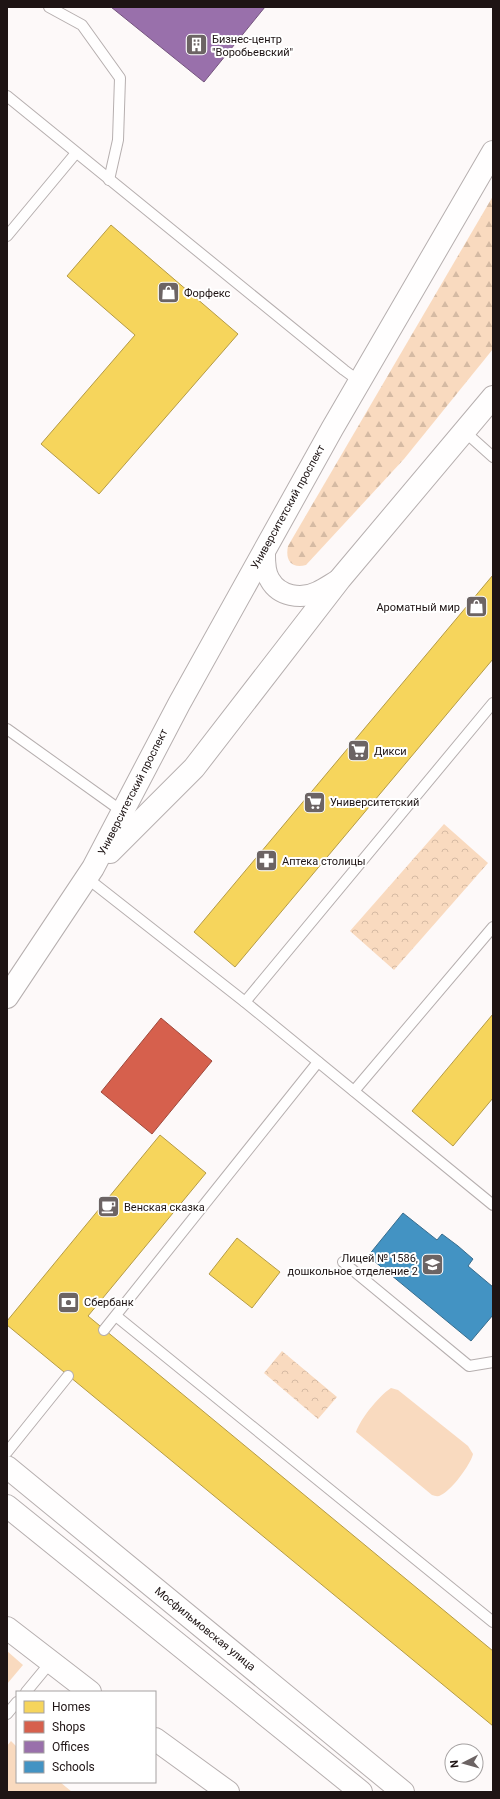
<svg xmlns="http://www.w3.org/2000/svg" width="500" height="1799" font-family="Roboto,sans-serif">
<style>
.grass{fill:#f9dabf}
.forest{fill:url(#forest-firs)}
.park{fill:url(#park-crowns)}
.homes{fill:#f6d55c;stroke:#b59b46}
.shops{fill:#d6604d;stroke:#9f493c}
.offices{fill:#9970ab;stroke:#74547e}
.schools{fill:#4393c3;stroke:#386d8e}
.lines{fill:none;stroke-linecap:round;stroke-linejoin:round}
.service-casing{stroke:#b6afaf;stroke-width:12}
.minor-casing{stroke:#b6afaf;stroke-width:22}
.tertiary-casing{stroke:#b6afaf;stroke-width:24}
.secondary-casing{stroke:#b6afaf;stroke-width:24}
.service{stroke:#fffefe;stroke-width:10}
.minor{stroke:#fffefe;stroke-width:20}
.tertiary{stroke:#fffefe;stroke-width:22}
.secondary{stroke:#fffefe;stroke-width:22}
.labels{text-anchor:middle;dominant-baseline:central;stroke-width:4;stroke-linejoin:round;paint-order:stroke}
.poi-label{font-size:11px;fill:#1e1414;stroke:#fff;text-anchor:start}
.street-label{font-size:11px;fill:#1e1414;stroke:#fff}
</style>
<defs>
<pattern id="forest-firs" width="22" height="20" patternUnits="userSpaceOnUse"><rect width="22" height="20" fill="#f9dabf"/><path d="M5 1l3.5 6h-7zM16 11l3.5 6h-7z" fill="#d5baa3"/></pattern>
<pattern id="park-crowns" width="20" height="18" patternUnits="userSpaceOnUse"><rect width="20" height="18" fill="#f9dabf"/><path d="M2 6a3 3 0 1 1 6 0M12 15a3 3 0 1 1 6 0" fill="none" stroke="#d5baa3"/></pattern>
</defs>
<rect width="100%" height="100%" fill="#fdf9f9"/>
<g class="grass">
<path d="M391,1388L398,1390L468,1446L473,1454C471,1464 451,1491 441,1495C438,1497 435,1496 432,1495L356,1432C361,1418 379,1396 391,1388Z"/>
<polygon points="7,1651 23,1665 7,1684"/>
<polygon points="11,1741 17,1747 17,1782 60,1782 72,1792 7,1792 7,1746"/>
</g>
<path class="forest" d="M493,196V349L404,459L306,565C291,569 285,560 288,546Z"/>
<g class="park">
<polygon points="444,824 488,863 394,970 350,931"/>
<polygon points="282,1351 337,1397 318,1419 264,1373"/>
</g>
<g class="homes">
<polygon points="111,225 238,334 99,494 41,444 135,335 67,276"/>
<polygon points="493,575 493,659 235,967 194,932"/>
<polygon points="493,1014 493,1098 453,1146 412,1111"/>
<polygon points="160,1135 206,1173 88,1316 493,1651 493,1726 7,1325 7,1321"/>
<polygon points="237,1238 280,1272 252,1308 209,1274"/>
</g>
<polygon class="shops" points="161,1018 212,1061 152,1134 101,1092"/>
<polygon class="offices" points="111,7 265,7 204,82"/>
<polygon class="schools" points="403,1213 437,1240 442,1234 458,1246 473,1259 468,1266 493,1287 493,1315 471,1341 368,1256"/>
<g class="lines">
<defs>
<g id="service">
<polyline points="49,7 82,25 120,78 118,140 109,180"/>
<polyline points="7,96 344,370 359,381"/>
<polyline points="7,236 76,153"/>
<polyline points="464,431 493,457"/>
<polyline points="7,729 123,812"/>
<polyline points="87,878 245,1002 493,1205"/>
<polyline points="245,1002 493,703"/>
<polyline points="354,1091 493,927"/>
<polyline points="343,1262 469,1366 493,1362"/>
<polyline points="116,1316 493,1622"/>
<polyline points="104,1330 318,1062"/>
<polyline points="7,1452 68,1376"/>
<polyline points="26,1692 50,1663"/>
<polyline points="7,1714 17,1702"/>
</g>
<path id="minor" d="M265,549C265,559 264,571 270,580C279,596 301,600 317,592C324,589 331,584 338,580"/>
<g id="tertiary">
<polyline points="7,1628 90,1692"/>
<polyline points="155,1739 228,1792"/>
</g>
<g id="secondary">
<polyline points="110,852 194,768 340,579 493,397"/>
<polyline points="7,997 93,868 179,704 332,429 493,152"/>
<polyline points="7,1467 403,1792"/>
<polyline points="7,1506 361,1792"/>
</g>
</defs>
<use href="#service" class="service-casing"/>
<use href="#minor" class="minor-casing"/>
<use href="#tertiary" class="tertiary-casing"/>
<use href="#secondary" class="secondary-casing"/>
<use href="#service" class="service"/>
<use href="#minor" class="minor"/>
<use href="#tertiary" class="tertiary"/>
<use href="#secondary" class="secondary"/>
</g>
<defs>
<symbol id="building-square" viewBox="-11 -11 22 22"><rect x="-9" y="-9" width="18" height="18" rx="4" fill="#6c6464" stroke="#fff"/><path d="M-4-6H4V6H1V3H-1V6H-4ZM-2.5-4.3h1.7v1.8h-1.7ZM.8-4.3h1.7v1.8H.8ZM-2.5-1h1.7V.8h-1.7ZM.8-1h1.7V.8H.8Z" fill="#fff"/></symbol>
<symbol id="shop-square" viewBox="-11 -11 22 22"><rect x="-9" y="-9" width="18" height="18" rx="4" fill="#6c6464" stroke="#fff"/><path d="M-5-2.5h2.3a2.7 3.5 0 0 1 5.4 0H5L5.5 6h-11ZM-1.5-2.5h3a1.5 2.3 0 0 0-3 0Z" fill="#fff"/></symbol>
<symbol id="supermarket-square" viewBox="-11 -11 22 22"><rect x="-9" y="-9" width="18" height="18" rx="4" fill="#6c6464" stroke="#fff"/><path d="M-6-5.5h2.5l.6 2H6L4.5 2H-2.5L-4.4-4H-6ZM-1.5 3.2a1.3 1.3 0 1 0 .1 0ZM3 3.2a1.3 1.3 0 1 0 .1 0Z" fill="#fff"/></symbol>
<symbol id="pharmacy-square" viewBox="-11 -11 22 22"><rect x="-9" y="-9" width="18" height="18" rx="4" fill="#6c6464" stroke="#fff"/><path d="M-2-6h4v4h4v4h-4v4h-4v-4h-4v-4h4Z" fill="#fff"/></symbol>
<symbol id="cafe-square" viewBox="-11 -11 22 22"><rect x="-9" y="-9" width="18" height="18" rx="4" fill="#6c6464" stroke="#fff"/><path d="M-5.5-4.5H6V0H3Q3 3.5 0 3.5H-2.5Q-5.5 3.5-5.5 0ZM3-3.2v2h1.7v-2ZM-6 4.5H4V6H-6Z" fill="#fff"/></symbol>
<symbol id="school-square" viewBox="-11 -11 22 22"><rect x="-9" y="-9" width="18" height="18" rx="4" fill="#6c6464" stroke="#fff"/><path d="M0-5L7-2L0 1L-7-2ZM-4 1L0 2.5L4 1V4Q0 6-4 4Z" fill="#fff"/></symbol>
<symbol id="bank-square" viewBox="-11 -11 22 22"><rect x="-9" y="-9" width="18" height="18" rx="4" fill="#6c6464" stroke="#fff"/><path d="M-6-4H6V4H-6ZM0-2.3a2.3 2.3 0 1 0 0 4.6a2.3 2.3 0 1 0 0-4.6Z" fill="#fff"/></symbol>
</defs>
<g fill-rule="evenodd">
<use href="#building-square" x="184" y="32" width="25" height="25"/>
<use href="#shop-square" x="156" y="280" width="25" height="25"/>
<use href="#shop-square" x="464" y="594" width="25" height="25"/>
<use href="#supermarket-square" x="346" y="738" width="25" height="25"/>
<use href="#supermarket-square" x="302" y="790" width="25" height="25"/>
<use href="#pharmacy-square" x="254" y="848" width="25" height="25"/>
<use href="#cafe-square" x="96" y="1194" width="25" height="25"/>
<use href="#school-square" x="420" y="1252" width="25" height="25"/>
<use href="#bank-square" x="56" y="1290" width="25" height="25"/>
</g>
<g class="labels">
<g class="poi-label">
<text x="212" y="39">Бизнес-центр<tspan x="212" dy="13">"Воробьевский"</tspan></text>
<text x="184" y="293">Форфекс</text>
<text x="460" y="607" text-anchor="end">Ароматный мир</text>
<text x="374" y="751">Дикси</text>
<text x="330" y="802">Университетский</text>
<text x="282" y="861">Аптека столицы</text>
<text x="124" y="1207">Венская сказка</text>
<text x="418" y="1258" text-anchor="end">Лицей № 1586,<tspan x="418" dy="13">дошкольное отделение 2</tspan></text>
<text x="84" y="1302">Сбербанк</text>
</g>
<g class="street-label">
<text transform="translate(288 507) rotate(-61)">Университетский проспект</text>
<text transform="translate(133 792) rotate(-63)">Университетский проспект</text>
<text transform="translate(205 1629) rotate(39)">Мосфильмовская улица</text>
</g>
</g>
<rect width="500" height="1799" fill="none" stroke="#1e1414" stroke-width="16"/>
<rect x="16" y="1691" width="140" height="92" fill="#ffffff" stroke="#a5a1a1"/>
<rect x="24" y="1701" width="20" height="12" fill="#f6d55c" stroke="#a5a1a1"/>
<text x="52" y="1711" font-size="12" fill="#1e1414">Homes</text>
<rect x="24" y="1721" width="20" height="12" fill="#d6604d" stroke="#a5a1a1"/>
<text x="52" y="1731" font-size="12" fill="#1e1414">Shops</text>
<rect x="24" y="1741" width="20" height="12" fill="#9970ab" stroke="#a5a1a1"/>
<text x="52" y="1751" font-size="12" fill="#1e1414">Offices</text>
<rect x="24" y="1761" width="20" height="12" fill="#4393c3" stroke="#a5a1a1"/>
<text x="52" y="1771" font-size="12" fill="#1e1414">Schools</text>
<g transform="translate(464 1763) rotate(264)"><circle r="19" fill="#ffffff" stroke="#a5a1a1"/>
<path d="M0-3L7 15L0 10L-7 15Z" fill="#6c6464"/>
<text y="-6" font-size="11" font-weight="bold" text-anchor="middle" fill="#1e1414">N</text>
</g>
</svg>
